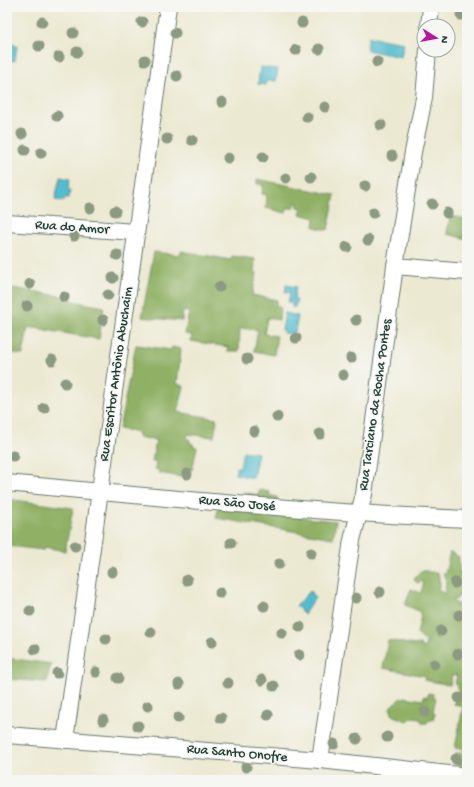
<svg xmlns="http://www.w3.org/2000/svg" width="474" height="787" font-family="'Gochi Hand',sans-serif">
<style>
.forest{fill:#90b165;stroke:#58774c}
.water{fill:#52bcce;stroke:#387c81}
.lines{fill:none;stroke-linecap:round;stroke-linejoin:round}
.minor-casing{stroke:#67796b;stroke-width:18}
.minor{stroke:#fff;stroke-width:16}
.tree{fill:#8c9a82}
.labels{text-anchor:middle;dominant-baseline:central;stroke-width:3;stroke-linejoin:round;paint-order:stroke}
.street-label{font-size:14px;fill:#1f3d34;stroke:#f6f6f2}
</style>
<rect width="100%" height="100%" fill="#f6f6f2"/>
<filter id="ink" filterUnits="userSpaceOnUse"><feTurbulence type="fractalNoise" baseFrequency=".025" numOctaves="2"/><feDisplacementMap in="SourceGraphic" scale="8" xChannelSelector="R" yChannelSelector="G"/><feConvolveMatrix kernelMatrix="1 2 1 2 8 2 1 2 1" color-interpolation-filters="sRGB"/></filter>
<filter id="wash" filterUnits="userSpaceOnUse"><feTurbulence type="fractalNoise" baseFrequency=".012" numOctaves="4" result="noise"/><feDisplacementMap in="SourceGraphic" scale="16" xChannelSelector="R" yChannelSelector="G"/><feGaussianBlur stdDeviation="0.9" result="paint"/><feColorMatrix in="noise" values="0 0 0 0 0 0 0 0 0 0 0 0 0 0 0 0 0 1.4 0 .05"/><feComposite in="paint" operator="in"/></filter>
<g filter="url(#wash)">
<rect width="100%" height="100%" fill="#ece9d2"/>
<g class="forest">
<polygon points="257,179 335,195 328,230 314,227 315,218 300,214 302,208 297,207 298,203 295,203 293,208 287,208 286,213 266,208 267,195 262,194 263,185 257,184"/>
<polygon points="450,216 467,219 467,239 447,234"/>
<polygon points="181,251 231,260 232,256 255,259 254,271 257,273 252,295 277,300 276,307 280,307 279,320 267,318 264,334 277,336 274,355 254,351 258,330 240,328 239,351 227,351 228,347 191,341 192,335 185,334 189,312 183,311 182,321 142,317 154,252 180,255"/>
<polygon points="7,287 72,298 72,301 104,307 99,339 28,327 23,355 7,352"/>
<polygon points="136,345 171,350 172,347 181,349 177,384 184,386 178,412 217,419 214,437 188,434 187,438 190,440 190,443 193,444 193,446 197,447 192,470 187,469 187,474 182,473 181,477 159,473 158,469 155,469 156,462 152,462 156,440 138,437 138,433 119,429"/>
<polygon points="260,490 270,492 269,495 277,497 277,502 285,504 286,516 336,521 333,538 216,518 219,506 240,500 243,492 258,495"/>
<polygon points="7,499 73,508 65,551 45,547 44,550 7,546"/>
<path d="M450,552L459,557V572H464L467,578L466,597L458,596L457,599L453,600V602L458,604L459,608L467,610V641L466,648L467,652V663L465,666H467V739L465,750L455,748L463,706L454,704L456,693L458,692L457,684H455L457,675H452L450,685L424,680L425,676L383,668L388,640L414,645L420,644L421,647H425L426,642L417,634L421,616L419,611L405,605L411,589L421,593L423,585V581L417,583L414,580C421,565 426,573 438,573L440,584L438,589L445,594L446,580L443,574H445Z"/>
<polygon points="7,658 51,664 47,682 7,679"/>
<polygon points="428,693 433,694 433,698 436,698 433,711 435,713 434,719 432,718 431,721 428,720 427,723 423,723 422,721 420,720 420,718 414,717 407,721 393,716 390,708 392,705 401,698 404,699 404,697 423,700 424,696 428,697"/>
<polygon points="467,749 467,767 455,764 455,762 453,761 455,760 455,754 458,753 466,754"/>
</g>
<g class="water">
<polygon points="369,37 404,43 401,57 366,50"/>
<polygon points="7,43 17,45 15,61 7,60"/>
<polygon points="260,67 278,69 276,81 267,80 266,85 258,84"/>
<polygon points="60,177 70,179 68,188 70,190 70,192 68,198 65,198 64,201 55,200"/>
<polygon points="286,285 296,287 294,299 297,300 295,307 292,307 292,303 288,302 290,293 285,292"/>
<polygon points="285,313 298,316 295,332 292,332 292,334 283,333 284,330 282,330"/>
<polygon points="243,451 258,453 253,478 235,474 237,467 240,467"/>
<polygon points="310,591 315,598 304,614 296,606"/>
</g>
</g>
<g filter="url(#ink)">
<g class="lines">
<defs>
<g id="minor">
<polyline points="429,26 431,7"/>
<polyline points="7,223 136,232"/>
<polyline points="395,266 467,272"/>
<path d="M7,483C160,498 313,512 467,519"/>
<polyline points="7,735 320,760 467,776"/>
<polyline points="65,740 168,7"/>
<polyline points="320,760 352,540 364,494 395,266 413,152 424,98 428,50"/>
</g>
</defs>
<use href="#minor" class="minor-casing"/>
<use href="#minor" class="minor"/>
</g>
<g class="tree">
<circle cx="461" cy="15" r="5.5"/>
<circle cx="42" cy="22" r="5.5"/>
<circle cx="142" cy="22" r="5.5"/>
<circle cx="302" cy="23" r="5.5"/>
<circle cx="73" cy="33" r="5.5"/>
<circle cx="175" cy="33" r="5.5"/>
<circle cx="39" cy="46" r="5.5"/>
<circle cx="319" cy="49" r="5.5"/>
<circle cx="296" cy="50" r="5.5"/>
<circle cx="77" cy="52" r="5.5"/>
<circle cx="59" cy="57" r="5.5"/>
<circle cx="145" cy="60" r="5.5"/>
<circle cx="377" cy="62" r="5.5"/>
<circle cx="177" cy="76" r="5.5"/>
<circle cx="222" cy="102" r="5.5"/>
<circle cx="325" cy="107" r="5.5"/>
<circle cx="57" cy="116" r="5.5"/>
<circle cx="307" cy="117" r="5.5"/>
<circle cx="381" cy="125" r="5.5"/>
<circle cx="22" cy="134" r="5.5"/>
<circle cx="167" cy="139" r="5.5"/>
<circle cx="192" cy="140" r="5.5"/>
<circle cx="25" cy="150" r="5.5"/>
<circle cx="41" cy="153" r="5.5"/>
<circle cx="392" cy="156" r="5.5"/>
<circle cx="263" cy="157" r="5.5"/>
<circle cx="228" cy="158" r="5.5"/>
<circle cx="311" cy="177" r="5.5"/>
<circle cx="286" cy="178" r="5.5"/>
<circle cx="365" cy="186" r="5.5"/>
<circle cx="432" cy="204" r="5.5"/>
<circle cx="90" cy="208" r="5.5"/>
<circle cx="115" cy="211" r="5.5"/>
<circle cx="373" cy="213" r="5.5"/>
<circle cx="447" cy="213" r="5.5"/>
<circle cx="74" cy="236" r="5.5"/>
<circle cx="368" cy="240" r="5.5"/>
<circle cx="347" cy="247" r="5.5"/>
<circle cx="117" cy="255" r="5.5"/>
<circle cx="113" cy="278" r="5.5"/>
<circle cx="30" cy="284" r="5.5"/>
<circle cx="219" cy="287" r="5.5"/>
<circle cx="108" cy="295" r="5.5"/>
<circle cx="64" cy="297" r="5.5"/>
<circle cx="27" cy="306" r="5.5"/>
<circle cx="103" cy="320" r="5.5"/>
<circle cx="356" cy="320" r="5.5"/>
<circle cx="296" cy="338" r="5.5"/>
<circle cx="351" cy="358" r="5.5"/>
<circle cx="247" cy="359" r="5.5"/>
<circle cx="52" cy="360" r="5.5"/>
<circle cx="343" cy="375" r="5.5"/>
<circle cx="65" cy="383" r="5.5"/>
<circle cx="44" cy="408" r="5.5"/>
<circle cx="277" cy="417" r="5.5"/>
<circle cx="254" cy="431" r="5.5"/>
<circle cx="320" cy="434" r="5.5"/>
<circle cx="13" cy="456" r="5.5"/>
<circle cx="187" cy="474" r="5.5"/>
<circle cx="231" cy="543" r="5.5"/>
<circle cx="75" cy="546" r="5.5"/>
<circle cx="311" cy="553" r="5.5"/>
<circle cx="279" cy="564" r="5.5"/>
<circle cx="112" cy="572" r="5.5"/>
<circle cx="187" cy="580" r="5.5"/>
<circle cx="455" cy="583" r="5.5"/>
<circle cx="380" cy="592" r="5.5"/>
<circle cx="220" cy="593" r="5.5"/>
<circle cx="356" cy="598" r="5.5"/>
<circle cx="264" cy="606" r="5.5"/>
<circle cx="30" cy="611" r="5.5"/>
<circle cx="459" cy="615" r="5.5"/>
<circle cx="300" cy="627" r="5.5"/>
<circle cx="441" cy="631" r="5.5"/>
<circle cx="151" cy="632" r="5.5"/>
<circle cx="282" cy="633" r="5.5"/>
<circle cx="106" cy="639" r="5.5"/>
<circle cx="212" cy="642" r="5.5"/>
<circle cx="35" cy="649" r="5.5"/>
<circle cx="458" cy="654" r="5.5"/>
<circle cx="299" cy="655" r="5.5"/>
<circle cx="434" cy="664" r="5.5"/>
<circle cx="96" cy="672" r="5.5"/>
<circle cx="57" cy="673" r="5.5"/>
<circle cx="118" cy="678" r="5.5"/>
<circle cx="262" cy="680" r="5.5"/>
<circle cx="228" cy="683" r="5.5"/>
<circle cx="179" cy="684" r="5.5"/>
<circle cx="274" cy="686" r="5.5"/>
<circle cx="459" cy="698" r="5.5"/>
<circle cx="148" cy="706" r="5.5"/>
<circle cx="425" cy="712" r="5.5"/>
<circle cx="268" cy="715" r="5.5"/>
<circle cx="178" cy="718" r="5.5"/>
<circle cx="221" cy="718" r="5.5"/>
<circle cx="103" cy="720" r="5.5"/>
<circle cx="138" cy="726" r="5.5"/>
<circle cx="387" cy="737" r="5.5"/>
<circle cx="357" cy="739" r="5.5"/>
<circle cx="334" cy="744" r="5.5"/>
<circle cx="456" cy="759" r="5.5"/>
<circle cx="246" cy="767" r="5.5"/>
</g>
</g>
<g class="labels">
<g class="street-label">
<text transform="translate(72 228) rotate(4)">Rua do Amor</text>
<text transform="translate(117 374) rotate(-82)">Rua Escritor Antônio Abuchaim</text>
<text transform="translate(376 405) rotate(-82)">Rua Tarciano da Rocha Pontes</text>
<text transform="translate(237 504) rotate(5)">Rua São José</text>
<text transform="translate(237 754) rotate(5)">Rua Santo Onofre</text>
</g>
</g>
<rect width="474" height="787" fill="none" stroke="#f6f6f2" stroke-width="24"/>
<g transform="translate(436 38) rotate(101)"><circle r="19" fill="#f6f6f2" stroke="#a0aca6"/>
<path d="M0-3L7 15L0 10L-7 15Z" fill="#b5179e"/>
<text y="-6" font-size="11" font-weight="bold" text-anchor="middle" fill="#1f3d34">N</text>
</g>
</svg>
